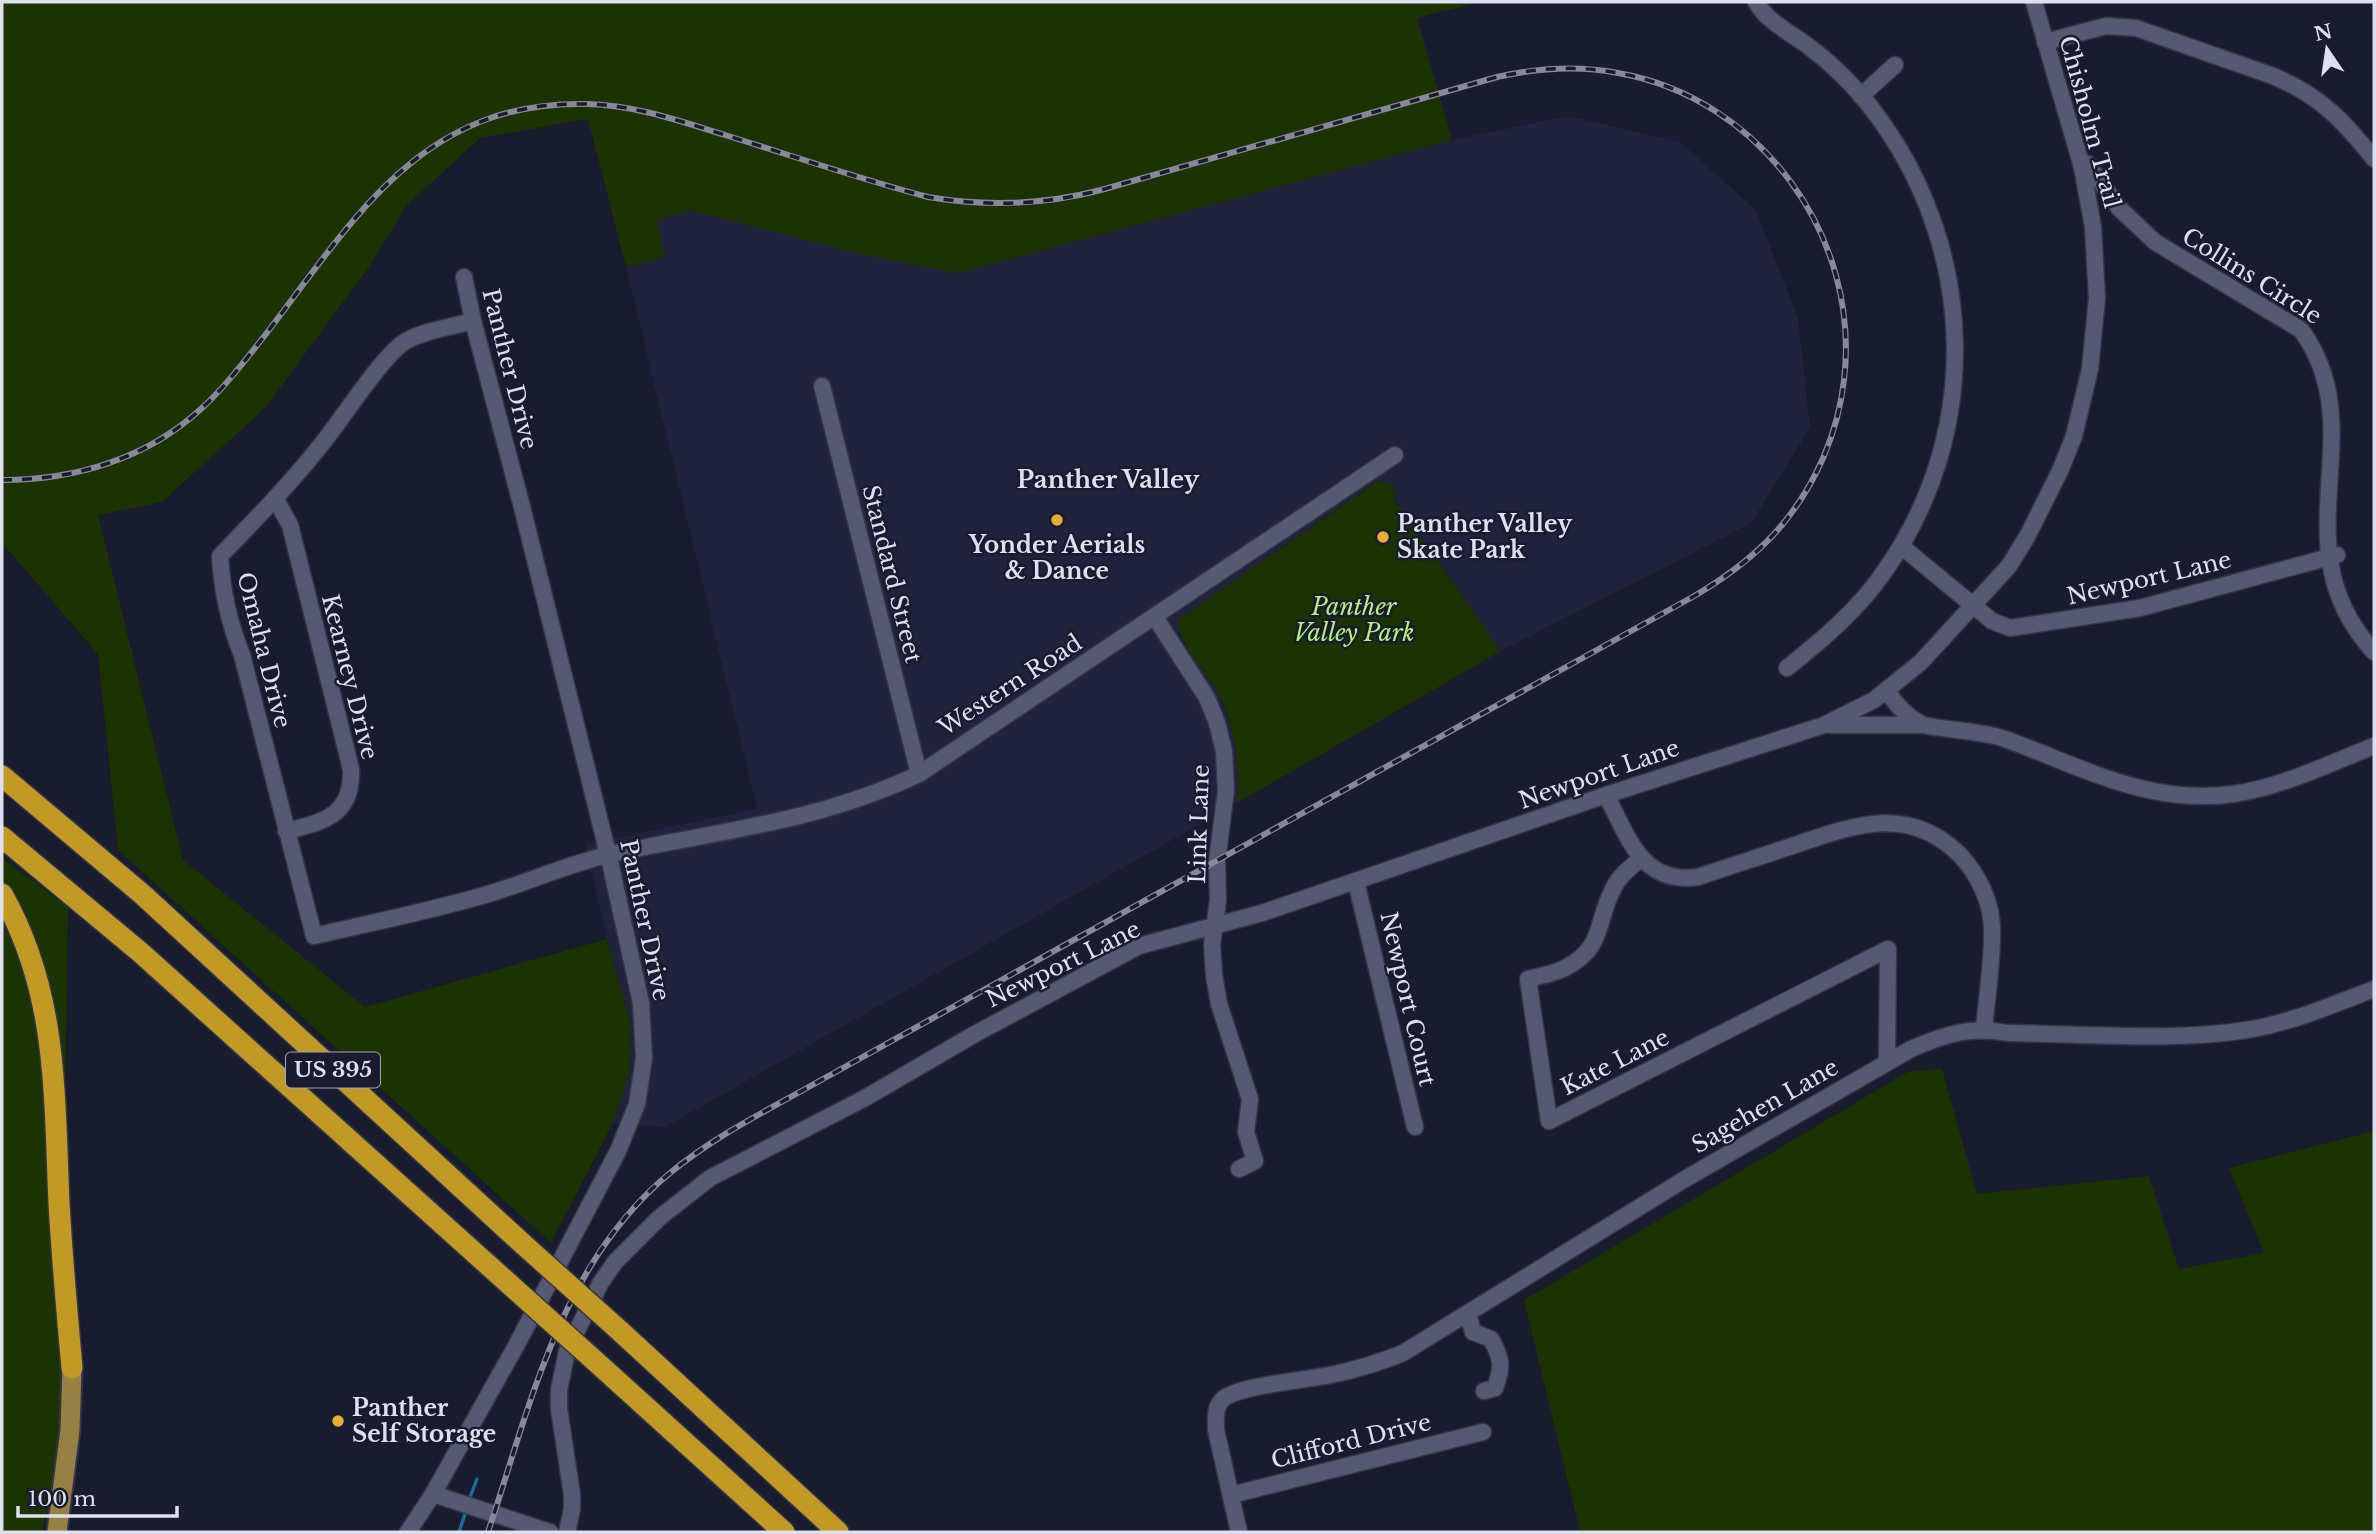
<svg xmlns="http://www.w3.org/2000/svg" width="2376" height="1534" font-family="'Libre Baskerville',serif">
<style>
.built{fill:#21233d}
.green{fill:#1a3300}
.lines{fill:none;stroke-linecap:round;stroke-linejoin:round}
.stream{stroke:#196c99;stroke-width:3.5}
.minor-casing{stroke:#353547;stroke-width:19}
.major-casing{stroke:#353547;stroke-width:23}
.highway-casing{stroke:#353547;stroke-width:24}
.minor{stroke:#565972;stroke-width:16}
.major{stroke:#968044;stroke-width:19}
.highway{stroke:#c19a26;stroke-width:21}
.rail-casing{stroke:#87899a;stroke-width:6}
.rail{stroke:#191b2f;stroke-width:3.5;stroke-dasharray:10;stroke-linecap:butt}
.highway-bridge-casing{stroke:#353547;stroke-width:24;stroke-linecap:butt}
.highway-bridge{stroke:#c19a26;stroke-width:21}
.poi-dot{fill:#e8ab37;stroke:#191b2f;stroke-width:2.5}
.labels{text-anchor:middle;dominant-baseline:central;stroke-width:5;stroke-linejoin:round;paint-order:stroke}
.shield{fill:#191b2f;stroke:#a3a5b5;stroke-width:2}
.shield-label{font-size:21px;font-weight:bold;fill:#dee0ef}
.street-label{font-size:23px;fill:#dee0ef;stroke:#191b2f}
.poi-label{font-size:23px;font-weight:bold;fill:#dee0ef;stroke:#191b2f;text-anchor:start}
.park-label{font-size:23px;font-style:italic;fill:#b3f07d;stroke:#191b2f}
.neighbourhood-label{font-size:24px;font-weight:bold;fill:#dee0ef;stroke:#191b2f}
</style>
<rect width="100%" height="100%" fill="#191b2f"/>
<polygon class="built" points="1568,116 1680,142 1756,210 1798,319 1810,428 1751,523 1501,651 1395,499 1393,484 1377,481 1179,619 1179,634 1217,691 1227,714 1235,742 1238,770 1237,803 665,1127 613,1123 629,1075 631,1024 607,939 585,844 757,809 626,267 665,257 656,220 690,210 958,273 1452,140"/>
<g class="green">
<polygon points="2,2 1480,2 1417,18 1452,140 958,273 864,255 690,210 657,220 665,257 626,267 588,119 480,138 407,205 369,267 265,408 162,502 98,515 183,860 365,1007 607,939 631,1024 629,1075 613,1123 551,1243 118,850 98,654 2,543"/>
<path d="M1378,481L1393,484L1395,500L1501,651L1237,803C1241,765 1235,724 1217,691C1206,671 1175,641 1179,619Z"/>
<polygon points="2,858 68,907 60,1468 41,1532 2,1532"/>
<polygon points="1942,1069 1977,1194 2149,1176 2179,1269 2264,1253 2229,1168 2374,1131 2374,1532 1580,1532 1524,1300 1909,1071"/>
</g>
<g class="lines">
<g class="stream">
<polyline points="469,1500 477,1479"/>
<polyline points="459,1532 466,1511"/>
</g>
<defs>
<g id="minor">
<path d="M1756,2C1768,23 1793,34 1812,49C1838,69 1862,94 1881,121C1977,256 1981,435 1884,572C1858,610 1823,639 1787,668"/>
<path d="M2045,42L2106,26L2136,28L2273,76C2319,95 2343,120 2374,159"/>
<polyline points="1861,96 1895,65"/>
<path d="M2082,167L2088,164L2119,208L2155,242L2301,330C2376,432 2276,546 2374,652"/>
<path d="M473,321C451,327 426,330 406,341C384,353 340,422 321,445C290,484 255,520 220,556C222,591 229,623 242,655L314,936C374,922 436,910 495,892C533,880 572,863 611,854C718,831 818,822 919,774L1395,455"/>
<polyline points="822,386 919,774"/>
<path d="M275,498L290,525L351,769C353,815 324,822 286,831"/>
<polyline points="1901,546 1992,621 2010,628 2140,608 2337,555"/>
<polyline points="1155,617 1207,698 1217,723 1224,751 1226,790 1217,861 1218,900 1212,945 1214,975 1219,1004 1250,1099 1246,1132 1255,1161 1239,1169"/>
<path d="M1887,691C1896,705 1907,717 1923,725C1946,730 1981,731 2002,738C2079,765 2147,806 2233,794C2282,787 2328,764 2374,746"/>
<polyline points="1830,725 1920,725"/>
<path d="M1606,795C1628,836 1641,885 1698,877C1730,866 1763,856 1795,845C1854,825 1909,804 1960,855C1978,874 1991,901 1992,927C1993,960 1987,995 1984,1029"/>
<path d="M1641,859C1629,868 1618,877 1612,891C1596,923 1604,948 1565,968C1553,974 1540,976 1528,979L1549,1121L1888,949L1887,1061"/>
<polyline points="1356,882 1415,1127"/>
<path d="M1468,1314L1473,1332L1491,1339C1502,1359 1503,1366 1495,1388L1484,1391"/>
<polyline points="433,1494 550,1532"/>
<polyline points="1231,1495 1483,1432"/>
<polyline points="408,1532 433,1494 517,1344 618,1151 637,1104 644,1058 641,1003 610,862 522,507 473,321 464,277"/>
<polyline points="567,1532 572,1509 572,1495 559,1409 559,1390 567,1351 600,1284 615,1262 659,1218 710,1178 865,1098 975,1034 1139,946 1262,913 1606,795 1824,725 1874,700 1921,662 2009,566 2028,535 2060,471 2074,436 2090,369 2097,298 2093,227 2082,167 2034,2"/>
<path d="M1239,1532L1216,1430C1216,1419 1214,1407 1223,1399C1239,1385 1310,1380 1335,1374C1358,1369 1381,1362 1403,1353L1685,1179L1911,1049C1945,1034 1971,1026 2008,1033C2088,1034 2175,1042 2253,1029C2295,1021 2335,1004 2374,989"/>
</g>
<polyline id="major" points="57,1532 70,1430 72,1368"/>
<g id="highway">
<polyline points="2,776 142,894 524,1245"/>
<polyline points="2,837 140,952 497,1273"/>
<path d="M2,894C58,993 54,1093 59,1203C62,1258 67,1313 72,1368"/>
<polyline points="620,1331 838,1532"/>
<polyline points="594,1360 784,1532"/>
</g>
</defs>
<use href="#minor" class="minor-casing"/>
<use href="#major" class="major-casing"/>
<use href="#highway" class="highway-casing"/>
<use href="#minor" class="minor"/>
<use href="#major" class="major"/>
<use href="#highway" class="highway"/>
<defs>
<path id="rail" d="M2,480C75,480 147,459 202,408C226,386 246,359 266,334C354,219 422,100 587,104C635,105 680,121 725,135C793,156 860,179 928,197C988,207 1043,205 1101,190L1497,77C1537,68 1577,65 1618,73C1761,98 1861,237 1844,380C1838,433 1816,484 1782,525C1758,554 1728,576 1696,595L805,1089C758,1115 711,1139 670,1173C560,1264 531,1404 488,1532"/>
</defs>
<use href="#rail" class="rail-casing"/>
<use href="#rail" class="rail"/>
<defs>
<g id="highway-bridge">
<polyline points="524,1245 620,1331"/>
<polyline points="497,1273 594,1360"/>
</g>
</defs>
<use href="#highway-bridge" class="highway-bridge-casing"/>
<use href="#highway-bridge" class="highway-bridge"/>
</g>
<g class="poi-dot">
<circle cx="1057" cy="520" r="7"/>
<circle cx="1383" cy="537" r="7"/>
<circle cx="338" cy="1421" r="7"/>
</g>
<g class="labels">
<rect class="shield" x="286" y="1052.5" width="94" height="35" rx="5"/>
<g class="shield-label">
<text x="333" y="1070">US 395</text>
</g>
<g class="street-label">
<text transform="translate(2090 122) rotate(75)">Chisholm Trail</text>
<text transform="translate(2252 276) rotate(32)">Collins Circle</text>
<text transform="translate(510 369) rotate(76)">Panther Drive</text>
<text transform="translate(892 574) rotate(76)">Standard Street</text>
<text transform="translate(2149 578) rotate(-13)">Newport Lane</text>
<text transform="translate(264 650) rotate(76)">Omaha Drive</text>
<text transform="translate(350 677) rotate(76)">Kearney Drive</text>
<text transform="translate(1010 685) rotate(-33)">Western Road</text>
<text transform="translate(1599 774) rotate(-19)">Newport Lane</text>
<text transform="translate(1199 824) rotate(-88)">Link Lane</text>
<text transform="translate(645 920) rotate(78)">Panther Drive</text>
<text transform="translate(1063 964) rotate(-26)">Newport Lane</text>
<text transform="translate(1408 999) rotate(77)">Newport Court</text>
<text transform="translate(1615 1062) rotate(-27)">Kate Lane</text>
<text transform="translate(1765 1106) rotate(-30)">Sagehen Lane</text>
<text transform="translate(1351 1441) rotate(-14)">Clifford Drive</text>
</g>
<g class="poi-label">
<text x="1397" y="524">Panther Valley<tspan x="1397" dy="26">Skate Park</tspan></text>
<text x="1057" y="545" text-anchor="middle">Yonder Aerials<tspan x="1057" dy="26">&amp; Dance</tspan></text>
<text x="352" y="1408">Panther<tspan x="352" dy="26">Self Storage</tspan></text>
</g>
<g class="park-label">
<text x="1354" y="607">Panther<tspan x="1354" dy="26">Valley Park</tspan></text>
</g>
<g class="neighbourhood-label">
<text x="1108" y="479">Panther Valley</text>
</g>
</g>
<rect width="2376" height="1534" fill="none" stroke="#dee0ef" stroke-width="7"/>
<g transform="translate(2327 49) rotate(347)" stroke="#191b2f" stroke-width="5" paint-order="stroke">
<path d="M0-5L12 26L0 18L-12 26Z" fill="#dee0ef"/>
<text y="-10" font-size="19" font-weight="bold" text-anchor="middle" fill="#dee0ef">N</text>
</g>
<path d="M18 1506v10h159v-10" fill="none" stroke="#dee0ef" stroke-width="3.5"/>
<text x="28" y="1506" font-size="21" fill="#dee0ef" stroke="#191b2f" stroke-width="5" paint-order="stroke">100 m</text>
</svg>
